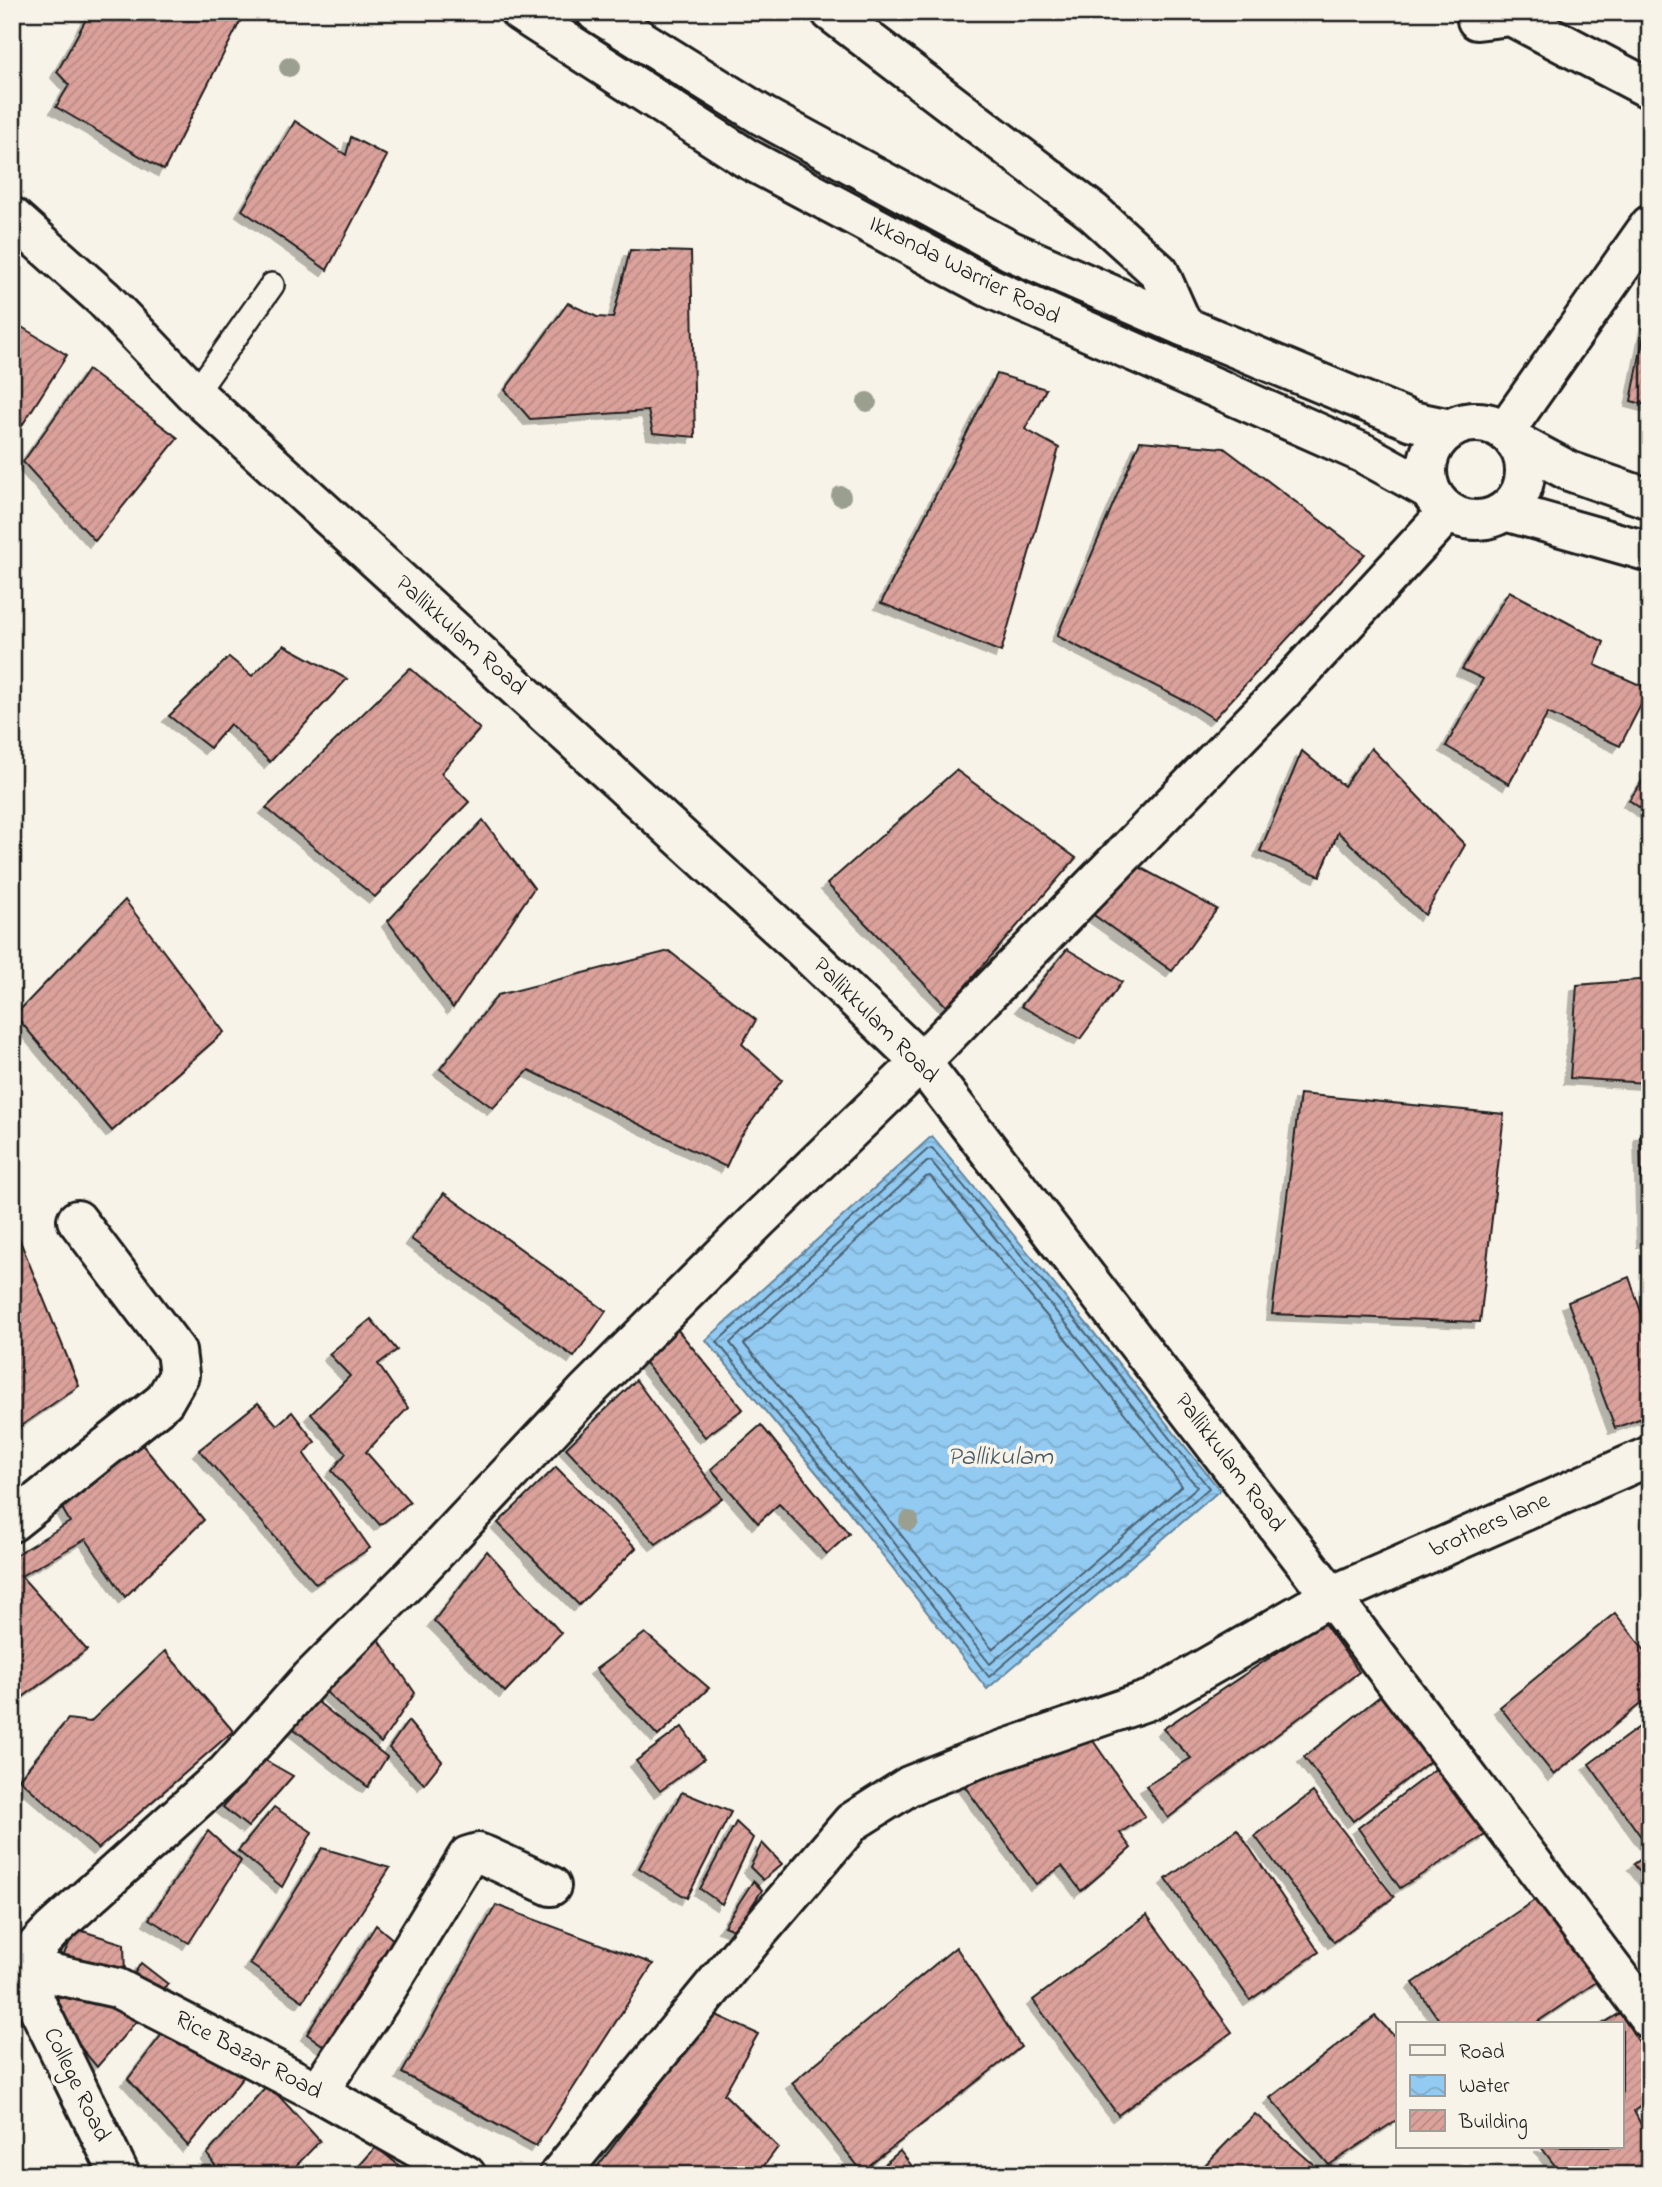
<svg xmlns="http://www.w3.org/2000/svg" width="1662" height="2187" font-family="'Indie Flower',sans-serif">
<style>
.water{fill:url(#water-waves);stroke:#63849c;stroke-width:2}
.lines{fill:none;stroke-linecap:round;stroke-linejoin:round}
.shore{stroke:#4b6271;stroke-width:2}
.building{fill:url(#building-hatch);stroke:#1c1c1c;stroke-width:2;filter:url(#shadow)}
.lane-casing{stroke:#1c1c1c;stroke-width:28}
.street-casing{stroke:#1c1c1c;stroke-width:44}
.secondary-casing{stroke:#1c1c1c;stroke-width:44}
.primary-casing{stroke:#1c1c1c;stroke-width:44}
.lane{stroke:#f7f3e8;stroke-width:23}
.street{stroke:#f7f3e8;stroke-width:38}
.secondary{stroke:#f7f3e8;stroke-width:38}
.primary{stroke:#f7f3e8;stroke-width:38}
.tree{fill:#9a9f8f}
.labels{text-anchor:middle;dominant-baseline:central;stroke-width:7;stroke-linejoin:round;paint-order:stroke}
.street-label{font-size:24px;fill:#1c1c1c;stroke:#f7f3e8}
.water-label{font-size:26px;font-style:italic;fill:#455967;stroke:#f7f3e8}
</style>
<defs>
<pattern id="water-waves" width="16" height="10" patternUnits="userSpaceOnUse" patternTransform="scale(1.75)"><rect width="16" height="10" fill="#92caf1"/><path d="M0 5q4-4 8 0t8 0" fill="none" stroke="#7dadce"/></pattern>
<pattern id="building-hatch" width="6" height="6" patternUnits="userSpaceOnUse" patternTransform="scale(1.75)"><rect width="6" height="6" fill="#dba19b"/><path d="M-1 1l2-2M0 6l6-6M5 7l2-2" fill="none" stroke="#bb8a85"/></pattern>
<filter id="shadow"><feDropShadow dx="-6" dy="6" stdDeviation="0" flood-color="#0004"/></filter>
</defs>
<rect width="100%" height="100%" fill="#f7f3e8"/>
<filter id="ink" filterUnits="userSpaceOnUse"><feTurbulence type="fractalNoise" baseFrequency=".0143" numOctaves="2"/><feDisplacementMap in="SourceGraphic" scale="14" xChannelSelector="R" yChannelSelector="G"/><feConvolveMatrix kernelMatrix="1 2 1 2 8 2 1 2 1" color-interpolation-filters="sRGB"/></filter>
<g filter="url(#ink)">
<polygon class="water" points="932,1136 1090,1328 1220,1490 987,1689 846,1508 706,1340"/>
<g class="lines">
<g class="shore">
<polygon points="932,1148 1085,1332 1209,1488 989,1677 852,1504 717,1342 928,1149"/>
<polygon points="931,1161 1078,1338 1197,1487 990,1664 859,1498 730,1343 927,1162"/>
<polygon points="930,1176 1070,1344 1182,1486 992,1649 867,1492 744,1344 926,1177"/>
</g>
</g>
<g class="building">
<polygon points="90,12 245,12 164,170 56,107 69,85 57,72"/>
<polygon points="295,121 346,155 351,137 387,156 327,270 242,210"/>
<polygon points="630,250 691,252 695,437 653,433 648,411 530,419 505,390 568,303 597,317 613,318"/>
<polygon points="1648,314 1650,315 1650,406 1631,401"/>
<polygon points="12,321 67,355 12,441"/>
<polygon points="88,370 178,438 95,541 23,462"/>
<polygon points="997,374 1046,389 1025,429 1059,448 1001,652 881,603"/>
<polygon points="1140,441 1224,448 1365,554 1214,719 1191,704 1057,636"/>
<polygon points="1509,591 1604,642 1595,665 1649,689 1620,746 1548,713 1509,784 1446,746 1483,679 1462,669"/>
<polygon points="284,645 347,679 270,762 230,724 210,748 169,716 229,657 252,676"/>
<polygon points="410,668 480,729 441,773 469,802 375,897 266,808"/>
<polygon points="1371,748 1465,845 1425,915 1338,832 1320,876 1260,851 1302,751 1344,786"/>
<polygon points="956,770 1076,858 947,1007 827,884"/>
<polygon points="1650,771 1650,815 1629,800"/>
<polygon points="483,820 534,888 453,1008 388,921"/>
<polygon points="1130,862 1217,909 1172,971 1091,913"/>
<polygon points="125,900 224,1032 112,1131 15,1015"/>
<polygon points="1067,949 1122,982 1080,1039 1021,1006"/>
<polygon points="669,951 756,1020 742,1044 782,1080 739,1139 726,1167 529,1070 493,1108 440,1069 498,995"/>
<polygon points="1650,979 1646,1083 1570,1078 1577,985"/>
<polygon points="1300,1094 1504,1114 1480,1322 1272,1314"/>
<polygon points="1650,1132 1650,1240 1643,1241 1640,1133"/>
<polygon points="444,1193 606,1311 574,1357 411,1239"/>
<polygon points="12,1226 14,1226 79,1386 12,1432"/>
<polygon points="1629,1277 1650,1338 1650,1415 1615,1428 1568,1302"/>
<polygon points="371,1319 397,1350 378,1364 408,1408 366,1452 410,1502 380,1525 332,1471 346,1453 311,1414 350,1376 329,1354"/>
<polygon points="677,1329 743,1409 705,1437 641,1358"/>
<polygon points="636,1380 722,1498 656,1544 566,1448"/>
<polygon points="258,1403 277,1425 292,1412 315,1442 304,1454 370,1548 316,1584 199,1450"/>
<polygon points="761,1425 849,1534 827,1554 779,1504 758,1523 711,1469"/>
<polygon points="140,1442 204,1520 125,1597 86,1539 21,1576 87,1650 12,1705 12,1557 70,1522 59,1503"/>
<polygon points="556,1467 636,1548 579,1605 498,1523"/>
<polygon points="487,1551 561,1633 505,1692 434,1621"/>
<polygon points="1615,1613 1650,1657 1650,1696 1554,1775 1500,1707"/>
<polygon points="1323,1622 1359,1672 1168,1818 1146,1786 1191,1758 1163,1729"/>
<polygon points="645,1633 709,1688 658,1736 596,1669"/>
<polygon points="377,1637 415,1693 381,1743 325,1691"/>
<polygon points="165,1651 233,1731 98,1849 19,1779 68,1719 90,1722"/>
<polygon points="1389,1689 1438,1755 1353,1821 1304,1757"/>
<polygon points="314,1699 387,1757 368,1787 294,1729"/>
<polygon points="1650,1719 1650,1842 1647,1845 1589,1764"/>
<polygon points="408,1721 442,1761 424,1784 389,1748"/>
<polygon points="682,1727 704,1759 660,1791 636,1761"/>
<polygon points="1087,1732 1145,1816 1120,1833 1131,1848 1081,1891 1062,1866 1036,1884 960,1780"/>
<polygon points="263,1759 293,1776 248,1827 223,1807"/>
<polygon points="1442,1764 1487,1834 1400,1888 1358,1828"/>
<polygon points="682,1792 731,1812 687,1898 639,1868"/>
<polygon points="1313,1792 1394,1897 1334,1942 1255,1836"/>
<polygon points="274,1807 312,1832 282,1887 238,1851"/>
<polygon points="736,1822 753,1838 722,1904 700,1889"/>
<polygon points="1237,1829 1319,1952 1250,2000 1166,1879"/>
<polygon points="208,1831 241,1861 189,1943 149,1919"/>
<polygon points="762,1843 782,1864 763,1880 750,1867"/>
<polygon points="322,1848 390,1868 303,2001 250,1964"/>
<polygon points="1650,1853 1650,1885 1634,1864"/>
<polygon points="753,1881 762,1890 736,1931 724,1926"/>
<polygon points="1539,1897 1601,1979 1534,2024 1442,2024 1413,1983"/>
<polygon points="496,1905 653,1964 536,2146 402,2073"/>
<polygon points="1147,1915 1232,2032 1118,2115 1033,2000"/>
<polygon points="376,1925 402,1947 335,2054 307,2034"/>
<polygon points="76,1929 124,1944 125,1976 59,1964"/>
<polygon points="956,1947 1021,2047 862,2171 792,2083"/>
<polygon points="141,1963 168,1984 151,1999 126,1987"/>
<polygon points="68,1989 139,2018 97,2067 47,2007"/>
<polygon points="1620,2013 1650,2059 1650,2099 1634,2111 1650,2142 1650,2157 1629,2175 1562,2175 1541,2147 1622,2147 1622,2024 1602,2024"/>
<polygon points="714,2014 758,2034 724,2094 778,2147 757,2175 591,2175"/>
<polygon points="1375,2016 1398,2040 1398,2119 1329,2165 1270,2098"/>
<polygon points="175,2017 249,2070 188,2146 128,2079"/>
<polygon points="268,2084 320,2141 287,2175 222,2175 207,2154"/>
<polygon points="1255,2114 1326,2175 1195,2175"/>
<polygon points="376,2147 411,2175 351,2175"/>
<polygon points="900,2151 919,2175 872,2175"/>
</g>
<g class="lines">
<defs>
<polyline id="lane" points="195,394 272,285"/>
<g id="street">
<polyline points="831,12 1093,212 1159,272 1183,326"/>
<polyline points="1477,20 1511,16 1650,89"/>
<polyline points="12,217 104,299 195,394 803,949 921,1062 1331,1596 1650,2019"/>
<polyline points="1505,431 1650,225"/>
<polyline points="12,1522 164,1401 179,1375 176,1351 77,1220"/>
<polyline points="18,1966 52,1930 227,1772 311,1678 412,1577 586,1392 759,1219 921,1062 1284,690 1448,512"/>
<polyline points="18,1966 117,1988 318,2092 466,2175"/>
<polyline points="318,2092 378,2003 468,1856 478,1853 486,1856 551,1886"/>
<polyline points="559,2175 754,1937 852,1822 909,1786 974,1760 1152,1699 1331,1596 1650,1456"/>
</g>
<polyline id="secondary" points="12,1959 18,1966 120,2175"/>
<g id="primary">
<polyline points="520,12 746,158 990,288 1363,453 1430,490"/>
<polyline points="596,12 763,116 1011,251 1183,326 1412,421 1451,429"/>
<circle cx="1476" cy="471" r="49"/>
<polyline points="1515,442 1569,471 1650,499"/>
<polyline points="1505,511 1650,552"/>
</g>
</defs>
<use href="#lane" class="lane-casing"/>
<use href="#street" class="street-casing"/>
<use href="#secondary" class="secondary-casing"/>
<use href="#primary" class="primary-casing"/>
<use href="#lane" class="lane"/>
<use href="#street" class="street"/>
<use href="#secondary" class="secondary"/>
<use href="#primary" class="primary"/>
</g>
<g class="tree">
<circle cx="289" cy="67" r="10"/>
<circle cx="867" cy="402" r="10"/>
<circle cx="841" cy="496" r="10"/>
<circle cx="909" cy="1521" r="10"/>
</g>
</g>
<g class="labels">
<g class="street-label">
<text transform="translate(964 271) rotate(27)">Ikkanda Warrier Road</text>
<text transform="translate(460 636) rotate(42)">Pallikkulam Road</text>
<text transform="translate(875 1021) rotate(45)">Pallikkulam Road</text>
<text transform="translate(1229 1463) rotate(53)">Pallikkulam Road</text>
<text transform="translate(1490 1526) rotate(-24)">brothers lane</text>
<text transform="translate(248 2056) rotate(28)">Rice Bazar Road</text>
<text transform="translate(76 2085) rotate(64)">College Road</text>
</g>
<g class="water-label">
<text x="1000" y="1458">Pallikulam</text>
</g>
</g>
<rect width="1662" height="2187" fill="none" stroke="#f7f3e8" stroke-width="42"/>
<rect x="21" y="21" width="1620" height="2145" fill="none" stroke="#1c1c1c" stroke-width="2.5" filter="url(#ink)"/>
<rect x="1396" y="2022" width="228" height="126" fill="#f7f3e8" stroke="#9f9d96" stroke-width="2"/>
<rect x="1410" y="2045" width="35" height="10" fill="#f7f3e8" stroke="#9f9d96" stroke-width="2"/>
<text x="1459" y="2058" font-size="21" fill="#1c1c1c">Road</text>
<rect x="1410" y="2075" width="35" height="21" fill="url(#water-waves)" stroke="#9f9d96" stroke-width="2"/>
<text x="1459" y="2092" font-size="21" fill="#1c1c1c">Water</text>
<rect x="1410" y="2110" width="35" height="21" fill="url(#building-hatch)" stroke="#9f9d96" stroke-width="2"/>
<text x="1459" y="2128" font-size="21" fill="#1c1c1c">Building</text>
</svg>
